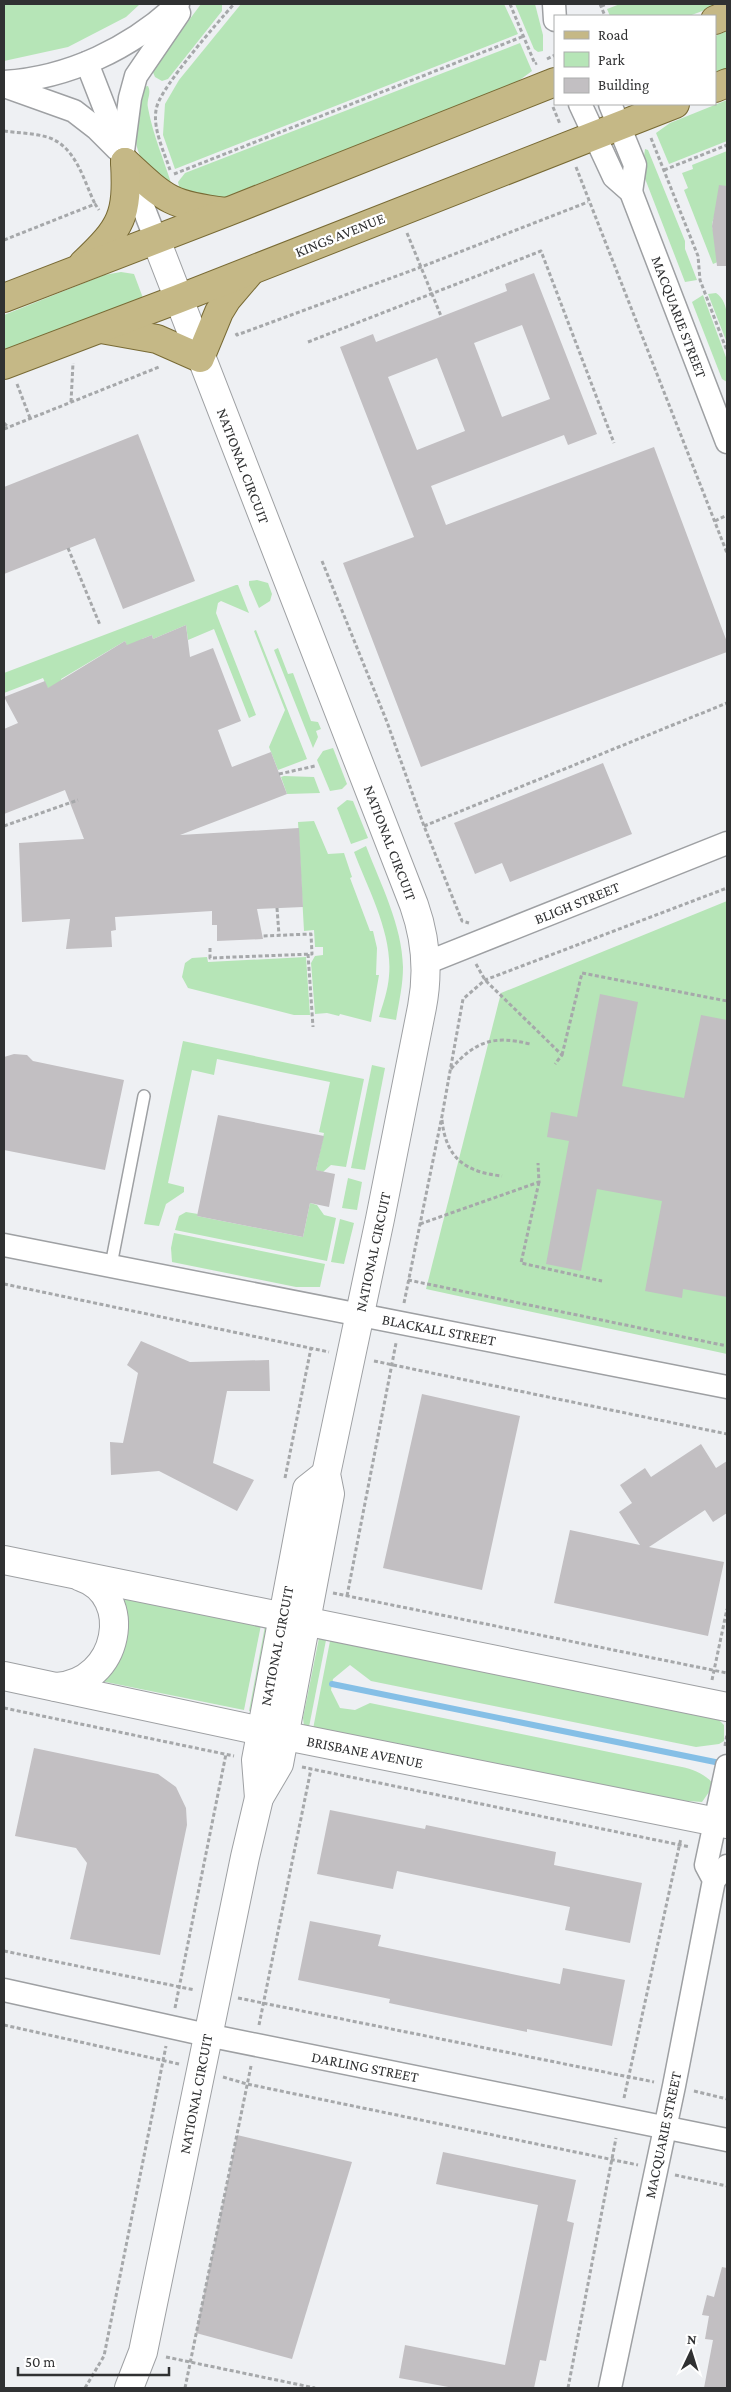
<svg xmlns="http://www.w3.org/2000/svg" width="731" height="2392" font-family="'Crimson Pro',serif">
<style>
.green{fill:#b6e5b7}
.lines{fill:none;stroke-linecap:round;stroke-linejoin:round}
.stream{stroke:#85bfe6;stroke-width:6}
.building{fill:#c2bfc2;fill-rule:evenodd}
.service-casing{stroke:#9ea0a3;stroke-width:14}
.minor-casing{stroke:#9ea0a3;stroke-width:25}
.tertiary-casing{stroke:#9ea0a3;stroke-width:30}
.secondary-casing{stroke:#9ea0a3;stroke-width:30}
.primary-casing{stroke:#786a34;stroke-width:30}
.path{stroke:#a6a8aa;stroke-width:3;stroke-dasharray:4 2.5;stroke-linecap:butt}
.service{stroke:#fff;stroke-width:11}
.minor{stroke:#fff;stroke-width:22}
.tertiary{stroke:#fff;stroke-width:28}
.secondary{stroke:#fff;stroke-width:28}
.primary{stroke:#c5b886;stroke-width:28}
.labels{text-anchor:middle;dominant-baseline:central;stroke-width:4.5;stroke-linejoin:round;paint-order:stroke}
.street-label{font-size:15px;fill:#303132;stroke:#fff}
</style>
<rect width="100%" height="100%" fill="#eef0f3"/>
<g class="green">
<polygon points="4,4 140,4 126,17 68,47 4,61"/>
<polygon points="201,4 222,4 222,11 168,79 162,81 155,77 152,70"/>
<polygon points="241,4 504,4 518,34 175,169 163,135 165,104 179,80"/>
<polygon points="515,4 535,4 543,35 543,51 538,52 534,49"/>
<polygon points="620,4 721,4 689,16 610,16 607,9"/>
<polygon points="727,31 727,70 715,75 715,36"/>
<polygon points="520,43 532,71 517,82 223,198 180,191 178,182 185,173"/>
<path d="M148,86C152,93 146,100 148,108C153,135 164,160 172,186C163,179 151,172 145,164C128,142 138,110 142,87Z"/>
<polygon points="727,100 727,141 669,164 656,133 670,123"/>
<polygon points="645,149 648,150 685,241 685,249 697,280 685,282 644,176 643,164"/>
<path d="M727,151V205C707,214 708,237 727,247V258L713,264L684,190L688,188L682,173L693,169L692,165Z"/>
<polygon points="121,272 134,274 143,298 4,354 4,315 104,275"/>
<path d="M716,293C731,303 727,328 727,343L708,294Z"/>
<polygon points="703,295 727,360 727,382 722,379 692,302"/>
<polygon points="257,580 268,583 272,594 270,601 259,608 249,585 249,581"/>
<polygon points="236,585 238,585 249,613 221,601 218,603 216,613 256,715 249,718 214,629 188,640 186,625 153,639 152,635 142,639 139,676 125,641 61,679 70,703 51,696 43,678 4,693 4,673"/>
<polygon points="256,630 307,759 278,770 269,747 285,710 254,631"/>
<polygon points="278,648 288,674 293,673 311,721 318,722 321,729 316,731 318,737 313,748 274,650"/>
<polygon points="333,748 347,784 342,789 330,791 317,760 323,751"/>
<polygon points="284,776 314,777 320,793 287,794 281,777"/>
<polygon points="347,800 353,801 368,838 351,844 337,808"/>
<polygon points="314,821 328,854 344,853 352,877 350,878 370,931 373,931 377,948 376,975 379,975 371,1022 340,1014 339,1016 327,1013 315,1014 311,963 315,956 323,955 323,947 315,947 314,930 304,931 298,822"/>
<path d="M366,846C381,885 402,925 403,967C403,985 399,1002 396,1020L379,1017C383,1004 388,990 389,976C393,934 368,889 354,852Z"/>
<polygon points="727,901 727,1354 426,1289 501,993"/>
<polygon points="207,957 208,962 306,957 310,1015 294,1015 188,988 182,977 185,963 192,958"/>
<polygon points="183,1041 364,1079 346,1167 331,1165 323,1172 316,1170 324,1133 319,1132 330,1082 217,1059 214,1075 192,1070 168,1183 184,1187 184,1192 166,1204 159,1226 144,1224"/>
<polygon points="372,1065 385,1068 365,1170 351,1168"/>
<polygon points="348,1178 362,1182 357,1210 342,1208"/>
<polygon points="310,1203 317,1205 324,1215 336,1218 327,1261 175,1230 179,1216 186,1212 198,1214 197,1216 303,1237"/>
<polygon points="340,1219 354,1223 344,1264 331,1262"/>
<polygon points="174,1233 325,1264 320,1287 296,1287 172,1262 171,1248"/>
<polygon points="112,1596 261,1625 244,1710 96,1680"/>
<polygon points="265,1626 268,1627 252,1712 249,1711"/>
<polygon points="327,1635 309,1727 304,1726 303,1718 319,1638"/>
<path d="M331,1636L703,1712L702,1716L719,1720L724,1725V1741L719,1744L696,1747L371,1681L350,1665L333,1679L331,1690L340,1708L355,1710L370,1703L682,1767C693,1769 707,1775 714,1785L702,1802L688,1801L687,1805L313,1729Z"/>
</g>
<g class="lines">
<polyline class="stream" points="332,1684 725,1764"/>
</g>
<g class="building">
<polygon points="719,185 727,186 727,266 717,266 712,226"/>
<path d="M534,273L597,434L568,445L564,435L431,486L446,525L654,447L727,642V652L421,767L343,563L414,537L340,347L373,334L376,342L507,291L505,284ZM522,325L550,399L502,417L474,343ZM437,358L465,431L417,450L388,377Z"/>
<polygon points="138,434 195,581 123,609 95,538 4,574 4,487"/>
<polygon points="186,625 190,657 213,648 241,721 218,730 232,767 271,752 287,794 180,835 299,828 303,907 257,909 263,939 217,941 217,925 212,925 212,911 115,917 116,930 111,931 112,947 66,949 70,919 22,922 19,843 84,839 65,790 4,814 4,729 18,723 4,697 45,681 48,688 125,641 127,645 152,635 153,639"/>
<polygon points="603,763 632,834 510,882 502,863 475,874 454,823"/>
<polygon points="600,994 638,1002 622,1086 684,1098 701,1015 727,1020 727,1297 683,1289 682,1298 645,1291 662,1201 597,1189 581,1271 546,1264 569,1141 547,1137 551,1112 577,1117"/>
<polygon points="14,1054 27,1055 33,1061 124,1080 105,1170 4,1150 4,1057"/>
<polygon points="218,1115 324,1136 316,1170 335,1174 329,1207 310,1203 303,1237 197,1216"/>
<polygon points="141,1341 190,1362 269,1360 270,1391 227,1391 213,1463 254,1480 237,1511 159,1471 111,1475 110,1442 123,1443 138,1373 127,1365"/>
<polygon points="422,1394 520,1416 482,1590 383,1568"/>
<polygon points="701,1444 716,1468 727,1461 727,1513 713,1522 705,1510 649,1547 724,1562 708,1636 554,1603 570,1530 640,1545 619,1512 632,1503 620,1485 645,1468 651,1477"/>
<polygon points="34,1748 158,1774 176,1787 186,1808 187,1825 160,1955 70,1939 87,1863 76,1848 15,1836"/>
<polygon points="330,1810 425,1829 426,1825 556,1852 554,1865 642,1883 630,1943 565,1930 570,1907 397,1871 393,1889 317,1874"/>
<polygon points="310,1921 381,1935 378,1946 560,1984 563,1968 625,1980 612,2046 527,2029 527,2032 389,2003 390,1999 298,1980"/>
<polygon points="237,2135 352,2162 292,2359 196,2333"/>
<polygon points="443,2152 576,2180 567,2221 574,2223 546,2361 540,2360 534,2388 454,2388 399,2378 405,2345 505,2365 538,2205 436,2184"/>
<polygon points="722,2267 727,2268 727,2388 704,2388 713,2340 705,2339 709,2316 702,2315 707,2295 714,2297"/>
</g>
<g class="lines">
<defs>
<polyline id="service" points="111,1265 144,1096"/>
<g id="minor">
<polyline points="554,4 555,20"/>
<polyline points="87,63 156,240"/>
<path d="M4,82C69,78 131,48 178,4"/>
<polyline points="4,86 74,111 96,128 117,149"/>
<polyline points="580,104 614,177 631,192 727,442"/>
<polyline points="610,104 635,165 631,192"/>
<polyline points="123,151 130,98 136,76 179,13"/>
<polyline points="426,963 727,843"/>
<polyline points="4,1245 727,1387"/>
<polyline points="714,1880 727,1866"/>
<polyline points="4,1990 207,2035 727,2140"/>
<polyline points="610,2388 674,2086 714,1880 706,1865 727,1766"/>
</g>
<g id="tertiary">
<polyline points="259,1798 256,1760 307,1489 326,1474"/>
<path d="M129,2388L143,2352L245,1857L259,1798L279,1764L330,1494L326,1474L380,1219L422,1007C429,971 426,939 414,905L156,240"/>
</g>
<g id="secondary">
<polyline points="4,1560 727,1707"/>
<polyline points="4,1676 261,1731 727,1824"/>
<path d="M56,1687C120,1683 135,1595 81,1577"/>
</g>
<g id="primary">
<polyline points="715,20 727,15"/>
<polyline points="715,88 727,83"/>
<path d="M125,162C166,200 170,205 226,212"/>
<path d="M83,264C122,227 128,216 125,162"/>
<polyline points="4,298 227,212 555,82"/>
<polyline points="101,329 157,339 200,358 219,312 227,299 250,272"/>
<polyline points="4,365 178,299 675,104"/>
</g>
</defs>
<use href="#service" class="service-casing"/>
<use href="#minor" class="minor-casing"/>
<use href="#tertiary" class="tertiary-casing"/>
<use href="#secondary" class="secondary-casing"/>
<use href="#primary" class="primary-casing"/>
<g class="path">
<polyline points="510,4 535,64 537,63"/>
<polyline points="600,4 605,16"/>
<polyline points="601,6 607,4"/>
<polyline points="547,59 555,55"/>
<polyline points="553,107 560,124"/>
<path d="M4,131C17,133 33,133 47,137C76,146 83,179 95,204"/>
<polyline points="651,138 698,256 700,280 727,351"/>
<polyline points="576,167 727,553"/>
<path d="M170,170C164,151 151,126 157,106C163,85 217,23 234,4"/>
<polyline points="664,170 727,145"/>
<polyline points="174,174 524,36"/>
<polyline points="407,233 441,316"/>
<polyline points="4,240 95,204 99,210"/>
<polyline points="236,333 237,335 421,267 588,202"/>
<polyline points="308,342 541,251 614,443"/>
<polyline points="17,384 30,418"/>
<polyline points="71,402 73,363"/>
<polyline points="4,423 8,427"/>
<polyline points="4,429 159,367 159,365"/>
<polyline points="715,521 727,515"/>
<polyline points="68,548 100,625"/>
<polyline points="322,561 387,722 424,826 462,921 469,923"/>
<polyline points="279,774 315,766"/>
<polyline points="4,826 78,800"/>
<polyline points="424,826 727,703"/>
<polyline points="277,908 279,935"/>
<polyline points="210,948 210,958 312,954 311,934 262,936"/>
<polyline points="308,954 313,1027"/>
<polyline points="476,964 485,980 562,1055 555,1064"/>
<polyline points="562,1055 582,973 727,1001"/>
<path d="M451,1069C475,1041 494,1035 530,1044"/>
<path d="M442,1120C446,1159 466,1172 502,1176"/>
<polyline points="539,1182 521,1263 602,1281"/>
<polyline points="420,1224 539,1182 538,1163"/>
<polyline points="408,1280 727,1346"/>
<polyline points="4,1284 329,1352"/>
<polyline points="404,1303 442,1116 463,999 485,980 727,888"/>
<polyline points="374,1361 727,1434"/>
<polyline points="285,1478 311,1348"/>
<polyline points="333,1593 727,1673"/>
<polyline points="347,1596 396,1343"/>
<polyline points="712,1680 727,1609"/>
<polyline points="4,1708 234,1756"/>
<polyline points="725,1746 727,1734"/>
<polyline points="302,1767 690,1847"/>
<polyline points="4,1951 195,1990"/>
<polyline points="238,1998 654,2082"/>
<polyline points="175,2008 226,1754"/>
<polyline points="4,2025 179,2064"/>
<polyline points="259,2025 311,1769"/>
<polyline points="223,2077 247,2084 638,2165"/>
<polyline points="694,2091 727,2099"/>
<polyline points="624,2098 681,1838"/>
<polyline points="675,2175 727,2186"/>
<polyline points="166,2357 315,2388"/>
<polyline points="85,2388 104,2356 166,2046"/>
<polyline points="185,2388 251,2066"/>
<polyline points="568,2388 616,2138"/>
</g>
<use href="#service" class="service"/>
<use href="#minor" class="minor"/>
<use href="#tertiary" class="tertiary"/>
<use href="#secondary" class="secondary"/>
<use href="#primary" class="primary"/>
</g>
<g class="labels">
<g class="street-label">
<text transform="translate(340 235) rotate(-22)">KINGS AVENUE</text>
<text transform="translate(679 317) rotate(69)">MACQUARIE STREET</text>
<text transform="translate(243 466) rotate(69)">NATIONAL CIRCUIT</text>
<text transform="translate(390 843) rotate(69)">NATIONAL CIRCUIT</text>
<text transform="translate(577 903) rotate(-22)">BLIGH STREET</text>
<text transform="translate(373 1252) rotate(-78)">NATIONAL CIRCUIT</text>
<text transform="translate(439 1330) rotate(11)">BLACKALL STREET</text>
<text transform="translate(277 1646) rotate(-79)">NATIONAL CIRCUIT</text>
<text transform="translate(365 1752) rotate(11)">BRISBANE AVENUE</text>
<text transform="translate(365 2067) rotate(11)">DARLING STREET</text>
<text transform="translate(196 2094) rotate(-79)">NATIONAL CIRCUIT</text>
<text transform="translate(663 2135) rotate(-78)">MACQUARIE STREET</text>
</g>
</g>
<rect width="731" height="2392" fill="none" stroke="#303132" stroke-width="10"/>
<rect x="554" y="15" width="162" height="90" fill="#ffffff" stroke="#acadad"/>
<rect x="564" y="31" width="25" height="8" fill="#c5b886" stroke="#acadad"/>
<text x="598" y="40" font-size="15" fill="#303132">Road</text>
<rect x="564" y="52" width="25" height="15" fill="#b6e5b7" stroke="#acadad"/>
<text x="598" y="65" font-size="15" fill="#303132">Park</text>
<rect x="564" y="78" width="25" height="15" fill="#c2bfc2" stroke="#acadad"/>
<text x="598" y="90" font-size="15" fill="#303132">Building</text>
<g transform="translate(691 2352) rotate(4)" stroke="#ffffff" stroke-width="4" paint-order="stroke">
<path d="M0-4L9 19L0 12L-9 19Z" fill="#303132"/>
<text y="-8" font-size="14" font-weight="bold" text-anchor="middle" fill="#303132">N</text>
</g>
<path d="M18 2367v8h151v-8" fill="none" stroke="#303132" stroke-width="2.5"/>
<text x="25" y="2367" font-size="15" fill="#303132" stroke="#ffffff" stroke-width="4" paint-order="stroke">50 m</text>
</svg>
